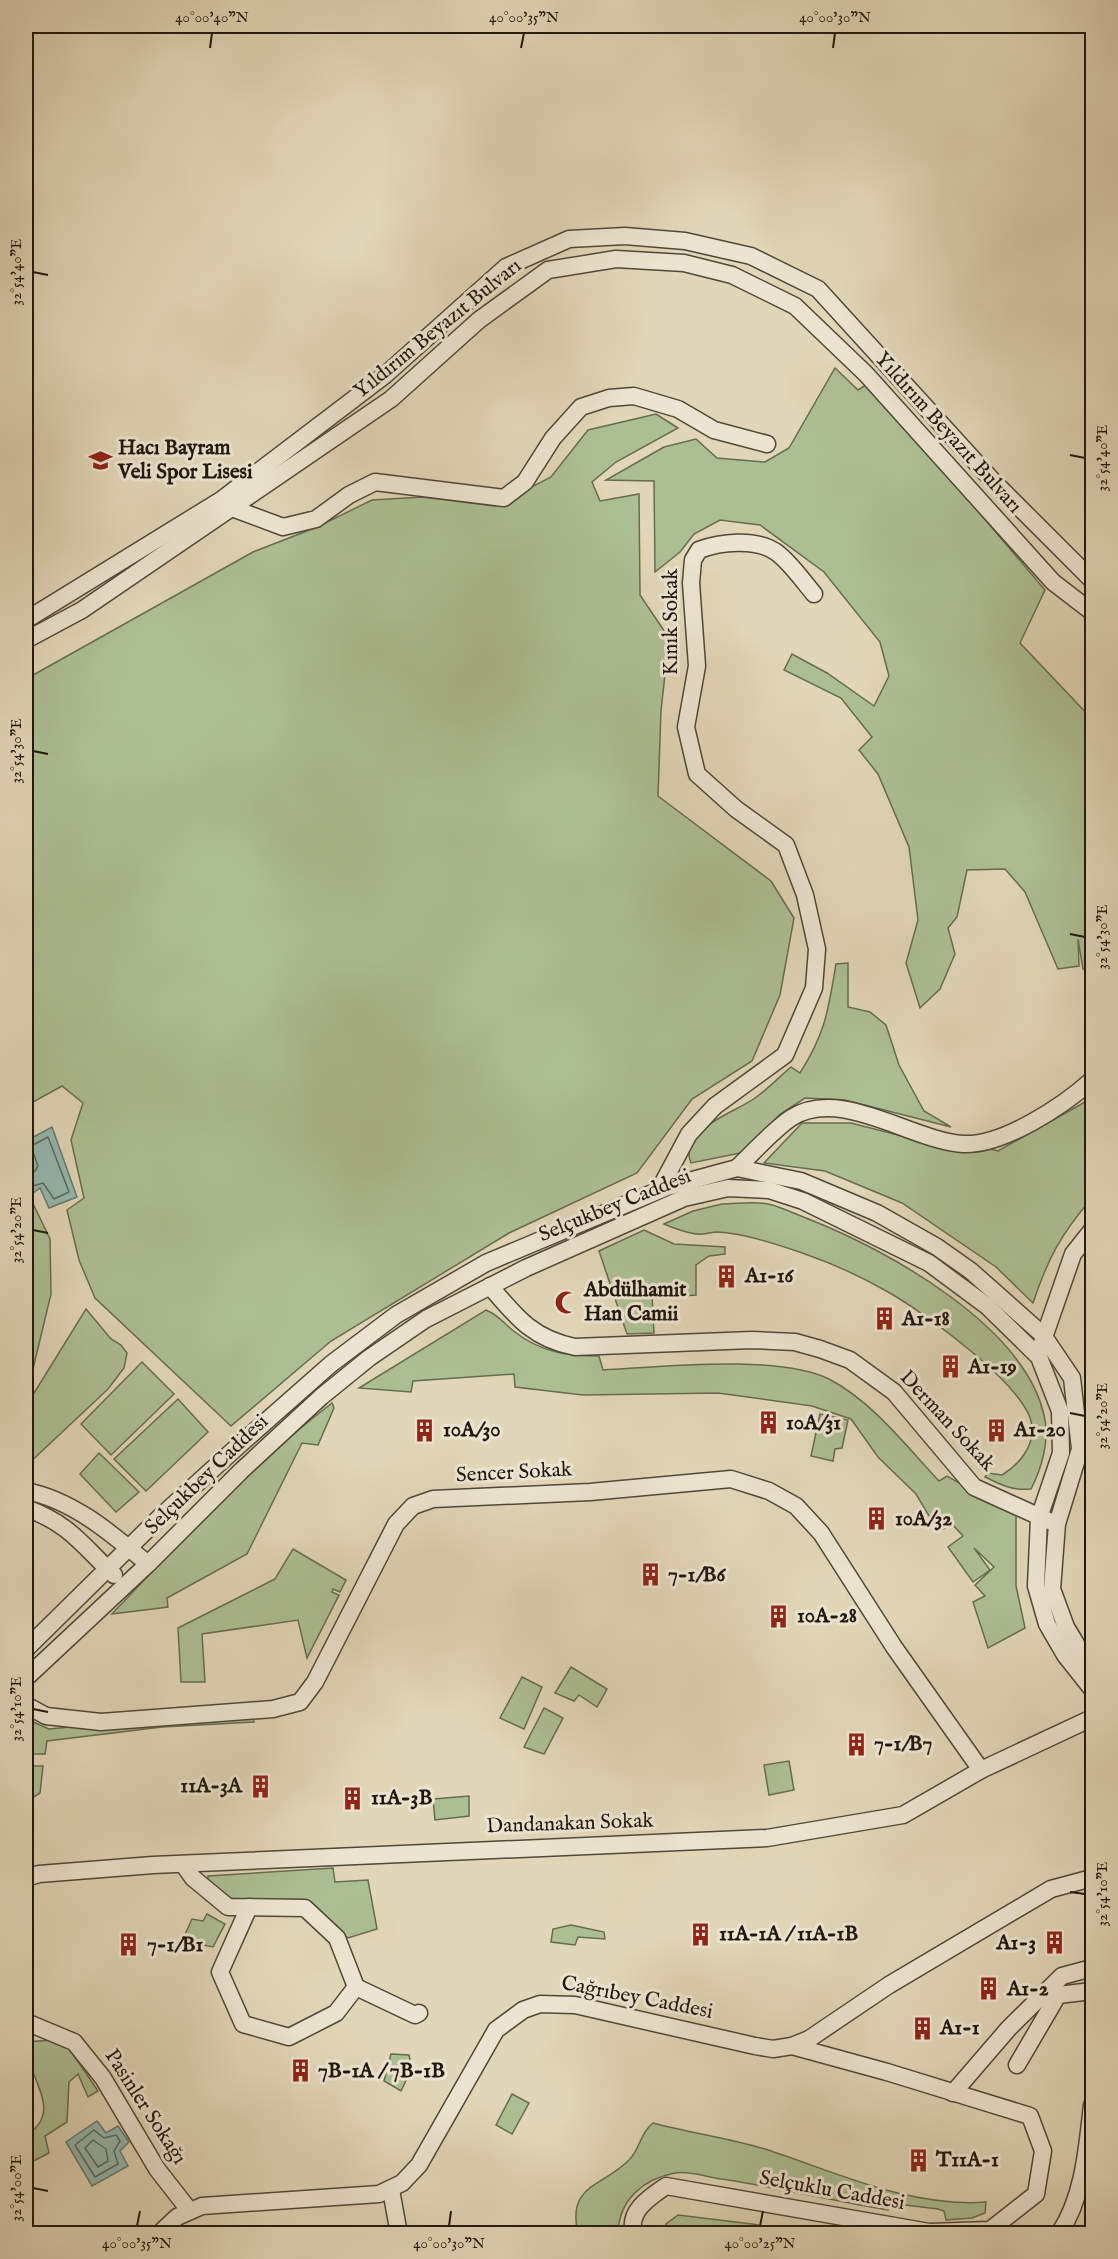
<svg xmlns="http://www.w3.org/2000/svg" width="1118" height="2259" font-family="'IM FELL English',serif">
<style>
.green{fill:#acbf93;stroke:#666c50;stroke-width:1.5}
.water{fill:#94b9b1;stroke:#667970;stroke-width:1.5}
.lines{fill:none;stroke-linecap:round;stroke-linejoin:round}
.shore{stroke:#5a6860;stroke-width:1.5}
.minor-casing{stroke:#504838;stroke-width:19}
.minor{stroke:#ece4d0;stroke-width:16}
.ticks{fill:none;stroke:#20180e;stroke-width:2}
.labels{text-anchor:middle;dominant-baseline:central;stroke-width:6;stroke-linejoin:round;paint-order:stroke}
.street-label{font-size:21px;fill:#20180e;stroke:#ece4d0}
.poi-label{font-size:21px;font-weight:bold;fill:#20180e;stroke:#ece4d0;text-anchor:start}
.neatline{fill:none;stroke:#20180e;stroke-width:2}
.ticks-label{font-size:15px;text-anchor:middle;fill:#20180e}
</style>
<rect width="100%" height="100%" fill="#e1d6b7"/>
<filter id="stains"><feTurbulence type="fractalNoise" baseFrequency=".00333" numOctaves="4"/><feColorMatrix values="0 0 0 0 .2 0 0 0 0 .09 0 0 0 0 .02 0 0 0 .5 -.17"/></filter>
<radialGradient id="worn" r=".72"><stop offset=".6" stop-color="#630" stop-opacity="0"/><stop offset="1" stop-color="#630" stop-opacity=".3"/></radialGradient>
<g class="green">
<polygon points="835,368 858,390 869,383 1045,590 1020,643 1092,719 1092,970 1083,969 1078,939 1079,966 1058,969 1025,892 1005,869 967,870 957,917 948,928 955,954 940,989 920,1008 906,963 918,920 909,847 878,774 859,750 872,737 841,698 784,670 792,654 827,673 874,706 889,676 880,642 824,572 760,525 720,520 694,534 680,552 655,572 654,481 606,480 664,447 696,439 717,458 765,462 789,448"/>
<polygon points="656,414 678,428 616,462 592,482 600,501 639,494 640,595 669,638 661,711 658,796 771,881 794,918 780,995 752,1061 692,1099 637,1173 509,1233 331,1341 231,1426 95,1298 79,1260 67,1210 84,1198 71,1140 83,1103 62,1086 33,1102 26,1110 26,679 253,552 317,527 372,500 423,497 495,506 551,477 588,430"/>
<path d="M848,963V1007L870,1012L886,1025L899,1065L924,1111L951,1127L845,1100L805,1098L779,1115L745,1152L691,1163C677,1130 736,1112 755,1098C768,1089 779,1077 791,1067L800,1073C826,1032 828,1011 836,964Z"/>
<path d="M1092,1098V1198C1061,1234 1048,1258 1033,1303L996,1267L902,1203L825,1171L764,1163L802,1123H851L925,1142L921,1133L998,1151Z"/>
<polygon points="26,1189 50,1239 51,1294 33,1369 26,1379"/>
<path d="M722,1204C737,1204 754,1201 768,1204C782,1207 797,1215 811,1220C889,1251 1024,1326 1044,1415C1050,1439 1042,1468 1031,1489C1013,1491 1001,1485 985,1477L988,1473L1002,1475C1017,1466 1034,1448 1032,1427C1030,1388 922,1311 888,1292C862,1277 834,1264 805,1254C780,1245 743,1233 717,1232C711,1232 705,1235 699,1234C688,1234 674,1228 664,1224L693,1211Z"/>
<polygon points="644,1230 674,1244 725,1247 725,1254 709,1256 696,1265 696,1295 653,1298 652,1295 654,1333 627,1334 599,1251"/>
<polygon points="86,1309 111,1339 121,1345 127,1353 124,1368 108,1389 26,1466 26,1406"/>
<path d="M486,1310C500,1316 504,1324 515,1332C540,1352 568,1356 599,1356L603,1370C661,1367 778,1354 829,1379C873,1402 906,1446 939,1481L947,1476L1016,1515V1586L1025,1628L988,1648L973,1602L985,1596L975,1585L994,1567L974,1548L990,1570L973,1582L948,1547L963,1536L953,1525L938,1531L916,1494L878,1457L851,1419L812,1406L718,1393L583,1395L515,1387L514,1374L413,1381L411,1392L359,1388Z"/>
<polygon points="142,1362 174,1394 111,1455 81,1424"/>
<polygon points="178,1399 208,1432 146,1491 114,1459"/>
<path d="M332,1403L334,1408L318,1445L302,1443L247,1554L167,1598L168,1607L112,1614C182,1540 251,1465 332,1403Z"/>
<polygon points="820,1414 848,1420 842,1448 835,1449 833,1461 811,1456"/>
<polygon points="99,1453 139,1492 116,1512 80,1474"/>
<polygon points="293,1549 346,1580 340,1592 333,1589 332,1592 339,1595 307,1658 298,1620 202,1634 205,1682 181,1682 178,1628 275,1579"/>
<polygon points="571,1667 607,1689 597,1707 579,1695 574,1701 555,1693"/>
<polygon points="522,1677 542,1687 524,1729 500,1718"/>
<polygon points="544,1708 563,1718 544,1754 524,1747"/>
<polygon points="252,1710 254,1722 162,1727 47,1741 45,1754 26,1754 26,1719 49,1729"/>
<polygon points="789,1761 794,1790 769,1795 764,1765"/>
<polygon points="26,1766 43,1766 40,1793 26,1802"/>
<polygon points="469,1796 469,1816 435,1820 433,1799"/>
<polygon points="333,1868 335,1882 368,1880 377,1929 348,1938 306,1904 232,1902 208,1884 208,1876"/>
<polygon points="207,1914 225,1924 213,1947 182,1941 192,1919 203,1921"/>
<polygon points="571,1925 604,1932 605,1939 578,1937 575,1945 551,1942 553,1929"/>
<path d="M52,2040L69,2048L98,2091L88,2097L78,2074L69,2082L67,2122L45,2136L49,2153L26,2165V2135C55,2118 42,2095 32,2070C29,2061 28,2051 26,2042Z"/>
<polygon points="391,2054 409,2055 410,2060 404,2069 410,2072 401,2091 384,2081"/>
<polygon points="512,2094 529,2103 512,2134 496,2125"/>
<path d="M653,2123C690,2133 729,2138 765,2149C836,2172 910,2208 986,2202L985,2213L972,2218L946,2220L944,2211L938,2209L889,2203L888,2210C832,2201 777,2187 721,2179C707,2177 688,2170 675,2173C643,2179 619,2200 618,2233H578C566,2184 605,2186 630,2159C640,2148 641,2132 653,2123Z"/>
<polygon points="678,2215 752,2224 805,2233 664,2233 666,2224"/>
</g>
<g class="water">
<polygon points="52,1127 77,1197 49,1208 40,1188 29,1196 26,1189 26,1170 32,1165 26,1141"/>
<polygon points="97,2121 106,2133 118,2126 129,2142 120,2151 128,2166 92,2186 66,2142"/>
</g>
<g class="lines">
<g class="shore">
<polyline points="26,1175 35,1171 38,1166 31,1146 48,1137 69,1192 54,1199 43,1183 26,1188"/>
<polygon points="94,2130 104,2138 116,2135 120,2141 114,2151 118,2164 95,2177 75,2145"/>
<polygon points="93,2140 106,2149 108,2161 98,2167 85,2148"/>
</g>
<defs>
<g id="minor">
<polyline points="232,508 283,527 316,519 349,495 375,482 504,498 525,482 553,438 581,407 609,398 634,396 678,409 714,430 767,444"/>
<polyline points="26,620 221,500 384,376 506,267 569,239 625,236 685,241 751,256 818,289 992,480 1092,580"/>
<polyline points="26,640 82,610 391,399 479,320 548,270 616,259 684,263 732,275 795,306 866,374 1053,582 1092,612"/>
<path d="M737,1168C754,1152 772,1131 791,1118C840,1086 912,1141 963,1144C1003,1146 1063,1106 1092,1080"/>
<path d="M659,1190L689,1134L715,1106L785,1055L814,988L817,949L805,895L786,845L736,809L697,774L686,727L697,666L691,583L693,560L699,550C720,542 755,538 776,552C790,562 803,581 814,594"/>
<path d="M490,1286C516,1317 533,1339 575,1347L752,1340L795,1342L820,1349L850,1360L894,1392L974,1487L1049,1521"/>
<polyline points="1041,1346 1073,1254 1092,1230"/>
<path d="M26,1491C73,1500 112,1534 148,1564"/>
<path d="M26,1508C70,1524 82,1545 114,1575"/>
<polyline points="26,1649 160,1517 237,1447 331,1364 396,1315 486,1263 667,1187 737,1168 801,1181 877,1213 937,1247 971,1271 1043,1335 1072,1378 1080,1449 1057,1524 1052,1589 1066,1627 1084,1657 1092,1665"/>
<polyline points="26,1678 148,1564 241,1471 321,1397 369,1358 426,1319 526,1268 684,1198 728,1188 769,1190 803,1201 929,1263 987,1306 1039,1357 1060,1411 1061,1453 1039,1518 1036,1586 1047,1624 1065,1655 1092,1689"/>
<polyline points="26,1705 46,1716 101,1722 273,1709 300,1702 315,1682 396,1524 413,1506 433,1499 590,1492 731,1479 769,1491 796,1506 821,1533 894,1647 981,1770"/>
<polyline points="183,1864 193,1878 228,1907 305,1908 337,1938 356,1987 415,2015 419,2013"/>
<polyline points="26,1878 39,1874 153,1865 767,1838 903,1815 981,1770 1092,1718"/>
<polyline points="249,1907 220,1972 243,2024 289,2037 336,2013 356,1987"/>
<polyline points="26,2022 74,2042 103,2078 157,2169 189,2210"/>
<polyline points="1017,2065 1058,1995 1092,1991"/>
<polyline points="953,2093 1009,2028 1062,1976 1092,1968"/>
<polyline points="391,2190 399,2234"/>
<polyline points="159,2234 177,2217 202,2206 379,2194 402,2183 419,2165 496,2030 523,2010 540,2004 575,2005 755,2046 773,2049 792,2046 809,2039 889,1985 1051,1889 1092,1878"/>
<path d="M634,2234C627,2211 650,2197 666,2186L929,2232L990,2230L1036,2194L1043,2151L1030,2116L887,2072L792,2046"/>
<path d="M1059,2234C1084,2196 1087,2148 1092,2105"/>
</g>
</defs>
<use href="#minor" class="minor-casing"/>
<use href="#minor" class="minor"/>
</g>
<path class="ticks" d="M210,48L212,33M521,48L524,33M833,48L835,33M33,272L48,275M1070,455L1085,458M33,751L48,754M1070,934L1085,937M33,1230L48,1233M1070,1413L1085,1416M33,1709L48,1712M1070,1892L1085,1894M33,2188L48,2191M137,2226L140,2211M449,2226L451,2211M760,2226L763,2211"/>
<defs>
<symbol id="school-bare" viewBox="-9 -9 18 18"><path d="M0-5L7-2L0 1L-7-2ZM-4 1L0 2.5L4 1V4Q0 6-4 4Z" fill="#8f2418" stroke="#ece4d0" stroke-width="2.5" paint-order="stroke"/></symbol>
<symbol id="building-bare" viewBox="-9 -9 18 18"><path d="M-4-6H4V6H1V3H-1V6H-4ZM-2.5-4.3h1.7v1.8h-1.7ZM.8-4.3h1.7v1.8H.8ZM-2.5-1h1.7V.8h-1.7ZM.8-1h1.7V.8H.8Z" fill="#8f2418" stroke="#ece4d0" stroke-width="2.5" paint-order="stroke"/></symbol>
<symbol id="mosque-bare" viewBox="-9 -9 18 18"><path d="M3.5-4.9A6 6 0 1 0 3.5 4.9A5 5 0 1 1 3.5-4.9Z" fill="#8f2418" stroke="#ece4d0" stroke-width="2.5" paint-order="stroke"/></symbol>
</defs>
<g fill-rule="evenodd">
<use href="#school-bare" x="84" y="444" width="33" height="33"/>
<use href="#building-bare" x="710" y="1260" width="33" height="33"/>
<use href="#mosque-bare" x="550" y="1286" width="33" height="33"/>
<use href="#building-bare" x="868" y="1302" width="33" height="33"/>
<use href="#building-bare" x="934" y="1350" width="33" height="33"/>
<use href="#building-bare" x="752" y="1406" width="33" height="33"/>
<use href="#building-bare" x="408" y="1414" width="33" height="33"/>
<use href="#building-bare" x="980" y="1414" width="33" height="33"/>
<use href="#building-bare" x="860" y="1502" width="33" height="33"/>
<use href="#building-bare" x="634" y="1558" width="33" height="33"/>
<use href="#building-bare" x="762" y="1600" width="33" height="33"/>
<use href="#building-bare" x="840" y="1728" width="33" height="33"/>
<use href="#building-bare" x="244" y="1770" width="33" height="33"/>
<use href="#building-bare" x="336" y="1782" width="33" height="33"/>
<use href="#building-bare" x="684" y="1918" width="33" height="33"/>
<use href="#building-bare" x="1038" y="1926" width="33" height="33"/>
<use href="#building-bare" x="112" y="1928" width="33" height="33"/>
<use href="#building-bare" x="972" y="1972" width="33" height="33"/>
<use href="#building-bare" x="906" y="2012" width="33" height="33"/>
<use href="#building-bare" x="284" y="2054" width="33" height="33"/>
<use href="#building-bare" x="902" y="2144" width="33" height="33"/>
</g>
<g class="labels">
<g class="street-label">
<text transform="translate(438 329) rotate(-39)">Yıldırım Beyazıt Bulvarı</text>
<text transform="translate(948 433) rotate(48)">Yıldırım Beyazıt Bulvarı</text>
<text transform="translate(671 622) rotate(-90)">Kınık Sokak</text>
<text transform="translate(615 1206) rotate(-22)">Selçukbey Caddesi</text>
<text transform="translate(947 1421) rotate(47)">Derman Sokak</text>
<text transform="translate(514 1473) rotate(-3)">Sencer Sokak</text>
<text transform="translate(207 1475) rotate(-44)">Selçukbey Caddesi</text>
<text transform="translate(570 1824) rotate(-2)">Dandanakan Sokak</text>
<text transform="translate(637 1998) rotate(11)">Cağrıbey Caddesi</text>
<text transform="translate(145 2107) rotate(57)">Pasinler Sokağı</text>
<text transform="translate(832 2191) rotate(10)">Selçuklu Caddesi</text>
</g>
<g class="poi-label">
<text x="118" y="448">Hacı Bayram<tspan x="118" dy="24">Veli Spor Lisesi</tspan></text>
<text x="745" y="1276">A1-16</text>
<text x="584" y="1290">Abdülhamit<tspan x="584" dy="24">Han Camii</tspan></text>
<text x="902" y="1319">A1-18</text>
<text x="968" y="1367">A1-19</text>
<text x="786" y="1423">10A/31</text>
<text x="443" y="1430">10A/30</text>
<text x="1014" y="1430">A1-20</text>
<text x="895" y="1519">10A/32</text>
<text x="668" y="1575">7-1/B6</text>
<text x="797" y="1616">10A-28</text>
<text x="874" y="1744">7-1/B7</text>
<text x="242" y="1786" text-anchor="end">11A-3A</text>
<text x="371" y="1798">11A-3B</text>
<text x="719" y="1934">11A-1A / 11A-1B</text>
<text x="1036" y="1943" text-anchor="end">A1-3</text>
<text x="147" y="1945">7-1/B1</text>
<text x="1007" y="1989">A1-2</text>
<text x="940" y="2028">A1-1</text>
<text x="318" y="2071">7B-1A / 7B-1B</text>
<text x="936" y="2160">T11A-1</text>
</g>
</g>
<rect width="1118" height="2259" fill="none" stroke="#e1d6b7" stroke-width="66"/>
<rect x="33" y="33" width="1052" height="2193" class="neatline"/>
<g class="ticks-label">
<text x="212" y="22">40°00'40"N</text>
<text x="524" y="22">40°00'35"N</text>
<text x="835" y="22">40°00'30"N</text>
<text transform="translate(16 272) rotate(-90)" y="5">32°54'40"E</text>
<text transform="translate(1102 458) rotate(-90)" y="5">32°54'40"E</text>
<text transform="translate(16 751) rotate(-90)" y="5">32°54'30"E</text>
<text transform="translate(1102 937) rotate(-90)" y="5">32°54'30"E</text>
<text transform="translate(16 1230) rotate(-90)" y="5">32°54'20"E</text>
<text transform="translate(1102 1416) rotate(-90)" y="5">32°54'20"E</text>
<text transform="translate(16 1709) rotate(-90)" y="5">32°54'10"E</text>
<text transform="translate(1102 1894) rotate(-90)" y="5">32°54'10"E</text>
<text transform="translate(16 2188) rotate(-90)" y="5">32°54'00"E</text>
<text x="137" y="2248">40°00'35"N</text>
<text x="449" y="2248">40°00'30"N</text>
<text x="760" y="2248">40°00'25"N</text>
</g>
<rect width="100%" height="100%" filter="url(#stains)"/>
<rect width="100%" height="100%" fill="url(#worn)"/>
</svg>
